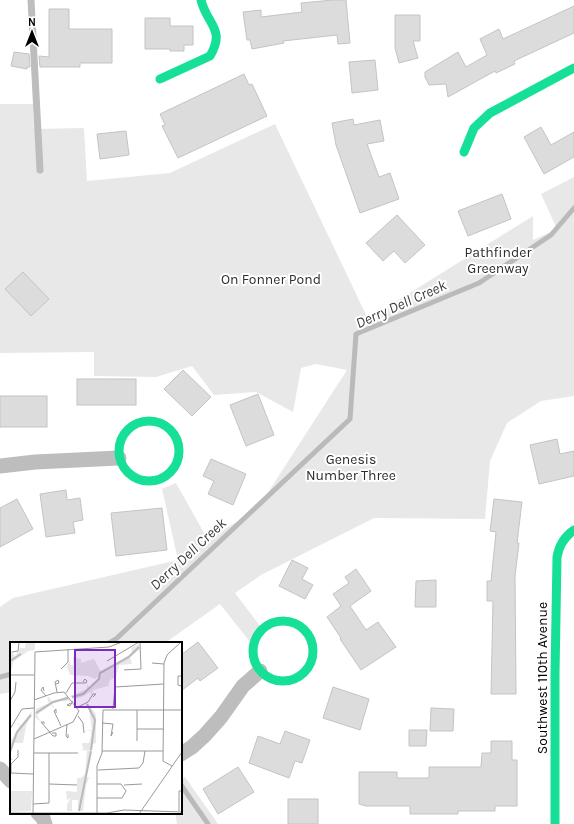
<svg xmlns="http://www.w3.org/2000/svg" width="574" height="824" font-family="Karla,sans-serif">
<style>
.green{fill:#e8e8e8}
.lines{fill:none;stroke-linecap:round;stroke-linejoin:round}
.stream{stroke:#bababa;stroke-width:5}
.building{fill:#dcdcdc;stroke:#c4c4c4}
.lane{stroke:#bdbdbd;stroke-width:7}
.street{stroke:#bdbdbd;stroke-width:15}
.fast{stroke:#16e098;stroke-width:9}
.labels{text-anchor:middle;dominant-baseline:central;stroke-width:4;stroke-linejoin:round;paint-order:stroke}
.park-label{font-size:14px;fill:#2d2d2d;stroke:#fff}
.street-label{font-size:14px;fill:#000;stroke:#fff}
.water-label{font-size:15px;font-style:italic;fill:#3e3e3e;stroke:#fff}
.inset-river{fill:none;stroke:#bababa;stroke-width:2}
.inset-road{fill:none;stroke:#999;stroke-width:1}
.view{fill:#7b2cbf;fill-opacity:0.15;stroke:#7b2cbf;stroke-width:2}
.inset-edge{fill:none;stroke:#000;stroke-width:2}
</style>
<rect width="100%" height="100%" fill="#fff"/>
<g class="green">
<polygon points="0,104 33,104 34,129 84,128 87,181 170,173 275,124 368,319 533,216 533,240 557,229 541,194 574,177 574,396 541,401 507,423 490,461 485,519 374,518 261,575 235,593 260,626 250,642 220,604 165,643 11,643 11,692 0,694 0,607 13,598 178,560 162,489 176,483 208,540 258,508 347,370 316,364 301,368 293,412 256,392 214,395 192,366 156,377 94,376 94,352 0,353"/>
<polygon points="185,777 218,824 177,824 175,813 181,813 181,780"/>
</g>
<g class="lines">
<g class="stream">
<polyline points="109,643 116,639 350,419 356,334 479,283 551,235 574,208"/>
<polyline points="0,677 11,674"/>
<polyline points="181,785 208,824"/>
</g>
</g>
<g class="building">
<polygon points="333,0 346,0 350,43 338,44 337,35 283,41 284,43 252,49 250,40 247,40 243,12 261,10 261,17 302,12 301,3"/>
<polygon points="574,6 574,33 514,61 515,64 496,73 495,71 448,97 446,84 429,85 425,77 425,72 458,52 466,67 487,55 480,39 499,29 503,39"/>
<polygon points="49,9 69,9 69,29 112,29 112,63 80,63 80,67 40,67 39,56 49,57"/>
<polygon points="395,15 420,15 420,41 413,41 418,58 399,63 395,48"/>
<polygon points="145,18 170,18 170,26 193,26 193,45 184,45 184,51 170,51 170,49 145,49"/>
<polygon points="14,52 29,54 30,67 27,67 27,69 11,66"/>
<polygon points="375,60 378,90 352,93 349,62"/>
<polygon points="244,74 249,85 252,84 267,116 178,158 162,126 165,125 160,114"/>
<polygon points="353,119 354,125 380,120 384,141 367,144 379,177 390,173 399,199 360,213 336,145 332,123"/>
<polygon points="541,127 551,145 574,132 574,157 544,174 524,137"/>
<polygon points="126,131 129,155 100,159 97,134"/>
<polygon points="502,194 511,219 468,236 458,211"/>
<polygon points="397,215 425,245 405,263 394,251 383,261 366,243"/>
<polygon points="23,272 49,299 31,316 5,289"/>
<polygon points="183,370 211,397 192,416 164,389"/>
<rect x="77" y="379" width="59" height="26"/>
<polygon points="258,394 274,435 246,446 230,405"/>
<rect x="0" y="396" width="47" height="31"/>
<polygon points="557,439 560,454 574,451 574,476 539,484 530,445"/>
<polygon points="211,459 246,474 233,505 208,494 214,481 203,476"/>
<polygon points="66,490 67,500 80,498 83,520 73,522 75,533 46,537 40,494"/>
<polygon points="17,499 33,529 0,547 0,508"/>
<polygon points="494,499 522,502 517,543 519,543 515,576 516,694 491,694 493,601 487,601 487,581 491,581 496,532 490,531"/>
<polygon points="162,508 167,550 116,556 111,513"/>
<polygon points="292,560 308,568 302,579 313,585 305,599 279,586"/>
<polygon points="356,569 371,591 350,606 366,630 378,622 396,647 361,670 340,639 341,638 327,617 341,606 333,594 349,583 345,577"/>
<polygon points="436,580 436,607 415,607 416,581"/>
<polygon points="198,642 218,668 200,681 198,678 181,691 181,655"/>
<polygon points="333,687 369,699 360,730 323,718"/>
<polygon points="431,708 454,709 453,731 430,731"/>
<polygon points="409,730 427,730 426,746 409,746"/>
<polygon points="285,731 310,740 302,763 295,761 289,778 249,763 258,736 280,744"/>
<polygon points="491,741 512,741 512,760 517,760 517,806 495,806 495,811 458,811 458,814 410,814 410,806 366,806 359,804 359,772 397,772 397,778 429,778 429,767 481,767 482,753 491,753"/>
<polygon points="238,767 254,792 218,814 203,789"/>
<rect x="288" y="799" width="30" height="25"/>
</g>
<g class="lines">
<polyline class="lane" points="31,0 40,170"/>
<g class="street">
<polyline points="0,466 35,462 119,458"/>
<polyline points="181,754 192,747 205,735 221,717 243,686 260,671"/>
<polyline points="0,769 11,781"/>
<polyline points="38,813 43,818 45,824"/>
</g>
<g class="fast">
<path d="M160,79L210,56C226,29 207,25 201,0"/>
<polyline points="464,152 474,128 490,113 574,68"/>
<circle cx="149" cy="451" r="30"/>
<circle cx="283" cy="651" r="30"/>
<path d="M555,824V674L557,557C559,545 564,537 574,530"/>
</g>
</g>
<g class="labels">
<g class="park-label">
<text x="498" y="252">Pathfinder<tspan x="498" dy="16">Greenway</tspan></text>
<text x="271" y="279">On Fonner Pond</text>
<text x="351" y="459">Genesis<tspan x="351" dy="16">Number Three</tspan></text>
</g>
<g class="street-label">
<text transform="translate(542 678) rotate(-90)">Southwest 110th Avenue</text>
</g>
<g class="water-label">
<text transform="translate(401 304) rotate(-24)">Derry Dell Creek</text>
<text transform="translate(188 554) rotate(-43)">Derry Dell Creek</text>
</g>
</g>
<g transform="translate(10 642)">
<rect width="172" height="172" fill="#fff"/>
<path d="M16,0H25V8L18,9L3,20L2,27H0V8L5,14L10,6H15ZM129,2L130,7L120,15L122,22L109,23L106,35L100,38L98,44L83,48L82,53L80,50L72,55L63,57L60,54L77,47V42L79,45L83,43L89,34L85,37L78,34L60,33L57,25L60,17V23H63V15L71,17V21L84,17L91,30L119,13L122,9L121,6ZM57,54L61,59H50L42,62L45,67L41,63L27,73L31,80L25,75L26,67L39,61L37,56L39,55L42,60ZM78,62L86,72V101L83,102L76,135L85,137L79,136L76,143L73,169H68V158H62V169H57V162L61,156L57,158L56,149L67,150V136H71L75,132L77,108L70,109L73,108L72,101H79L81,94V89H74L82,88ZM23,68L16,84L13,101H4L0,114L3,118H0V100L10,84L5,81L11,83ZM0,149H22L21,169L0,170Z" fill="#e8e8e8"/>
<path class="inset-river" d="M0,19L11,12M62,55L73,52L89,37L90,31L119,15L129,5M77,62L85,78L81,108M26,71L43,60L58,56M0,110L7,90L21,73M69,169L81,109"/>
<path class="inset-road" d="M130,0L131,27M2,10L8,9L9,0M97,19L129,0M142,21L154,22M51,27L58,20V7M114,28L131,27M0,33H24M172,34H168V43L171,44L172,41M46,42L49,41L48,38L45,40L47,50M34,49L33,45L31,48L36,54M56,51L62,41H76L77,39L75,37L73,40M0,59L5,50L6,40M61,61L57,63L60,64L63,59M68,65L78,60L83,52H86L83,55M103,67L105,45L154,42M46,71V67L44,69L51,84M68,74L73,81L74,91M92,81L103,82L101,94L103,90M34,82V80H31L43,94H46V91H42M57,82L56,94L58,96V92M0,87L12,67L24,66M127,87H154M24,97L63,80L69,69L54,50L44,51L24,58M127,99V68M8,108V115L1,122V131L23,132M92,109H153M24,111H68M162,124L153,119L154,21L157,13L171,0M88,128L129,126L133,121L135,109M39,142L67,143M114,143L132,142M87,156H112L116,149L111,142H87M23,162L39,161V111M169,169V149H172M0,171H97L114,168L172,170M23,171L25,10L99,5L112,0M87,171V124L92,111L93,68H172M129,172L172,110"/>
<path class="view" d="M65,8H105V65H65Z"/>
<rect width="172" height="172" class="inset-edge"/>
</g>
<g transform="translate(32 32)" stroke="#ffffff" stroke-width="3" paint-order="stroke">
<path d="M0-3L7 15L0 10L-7 15Z" fill="#000000"/>
<text y="-6" font-size="11" font-weight="bold" text-anchor="middle" fill="#000000">N</text>
</g>
</svg>
